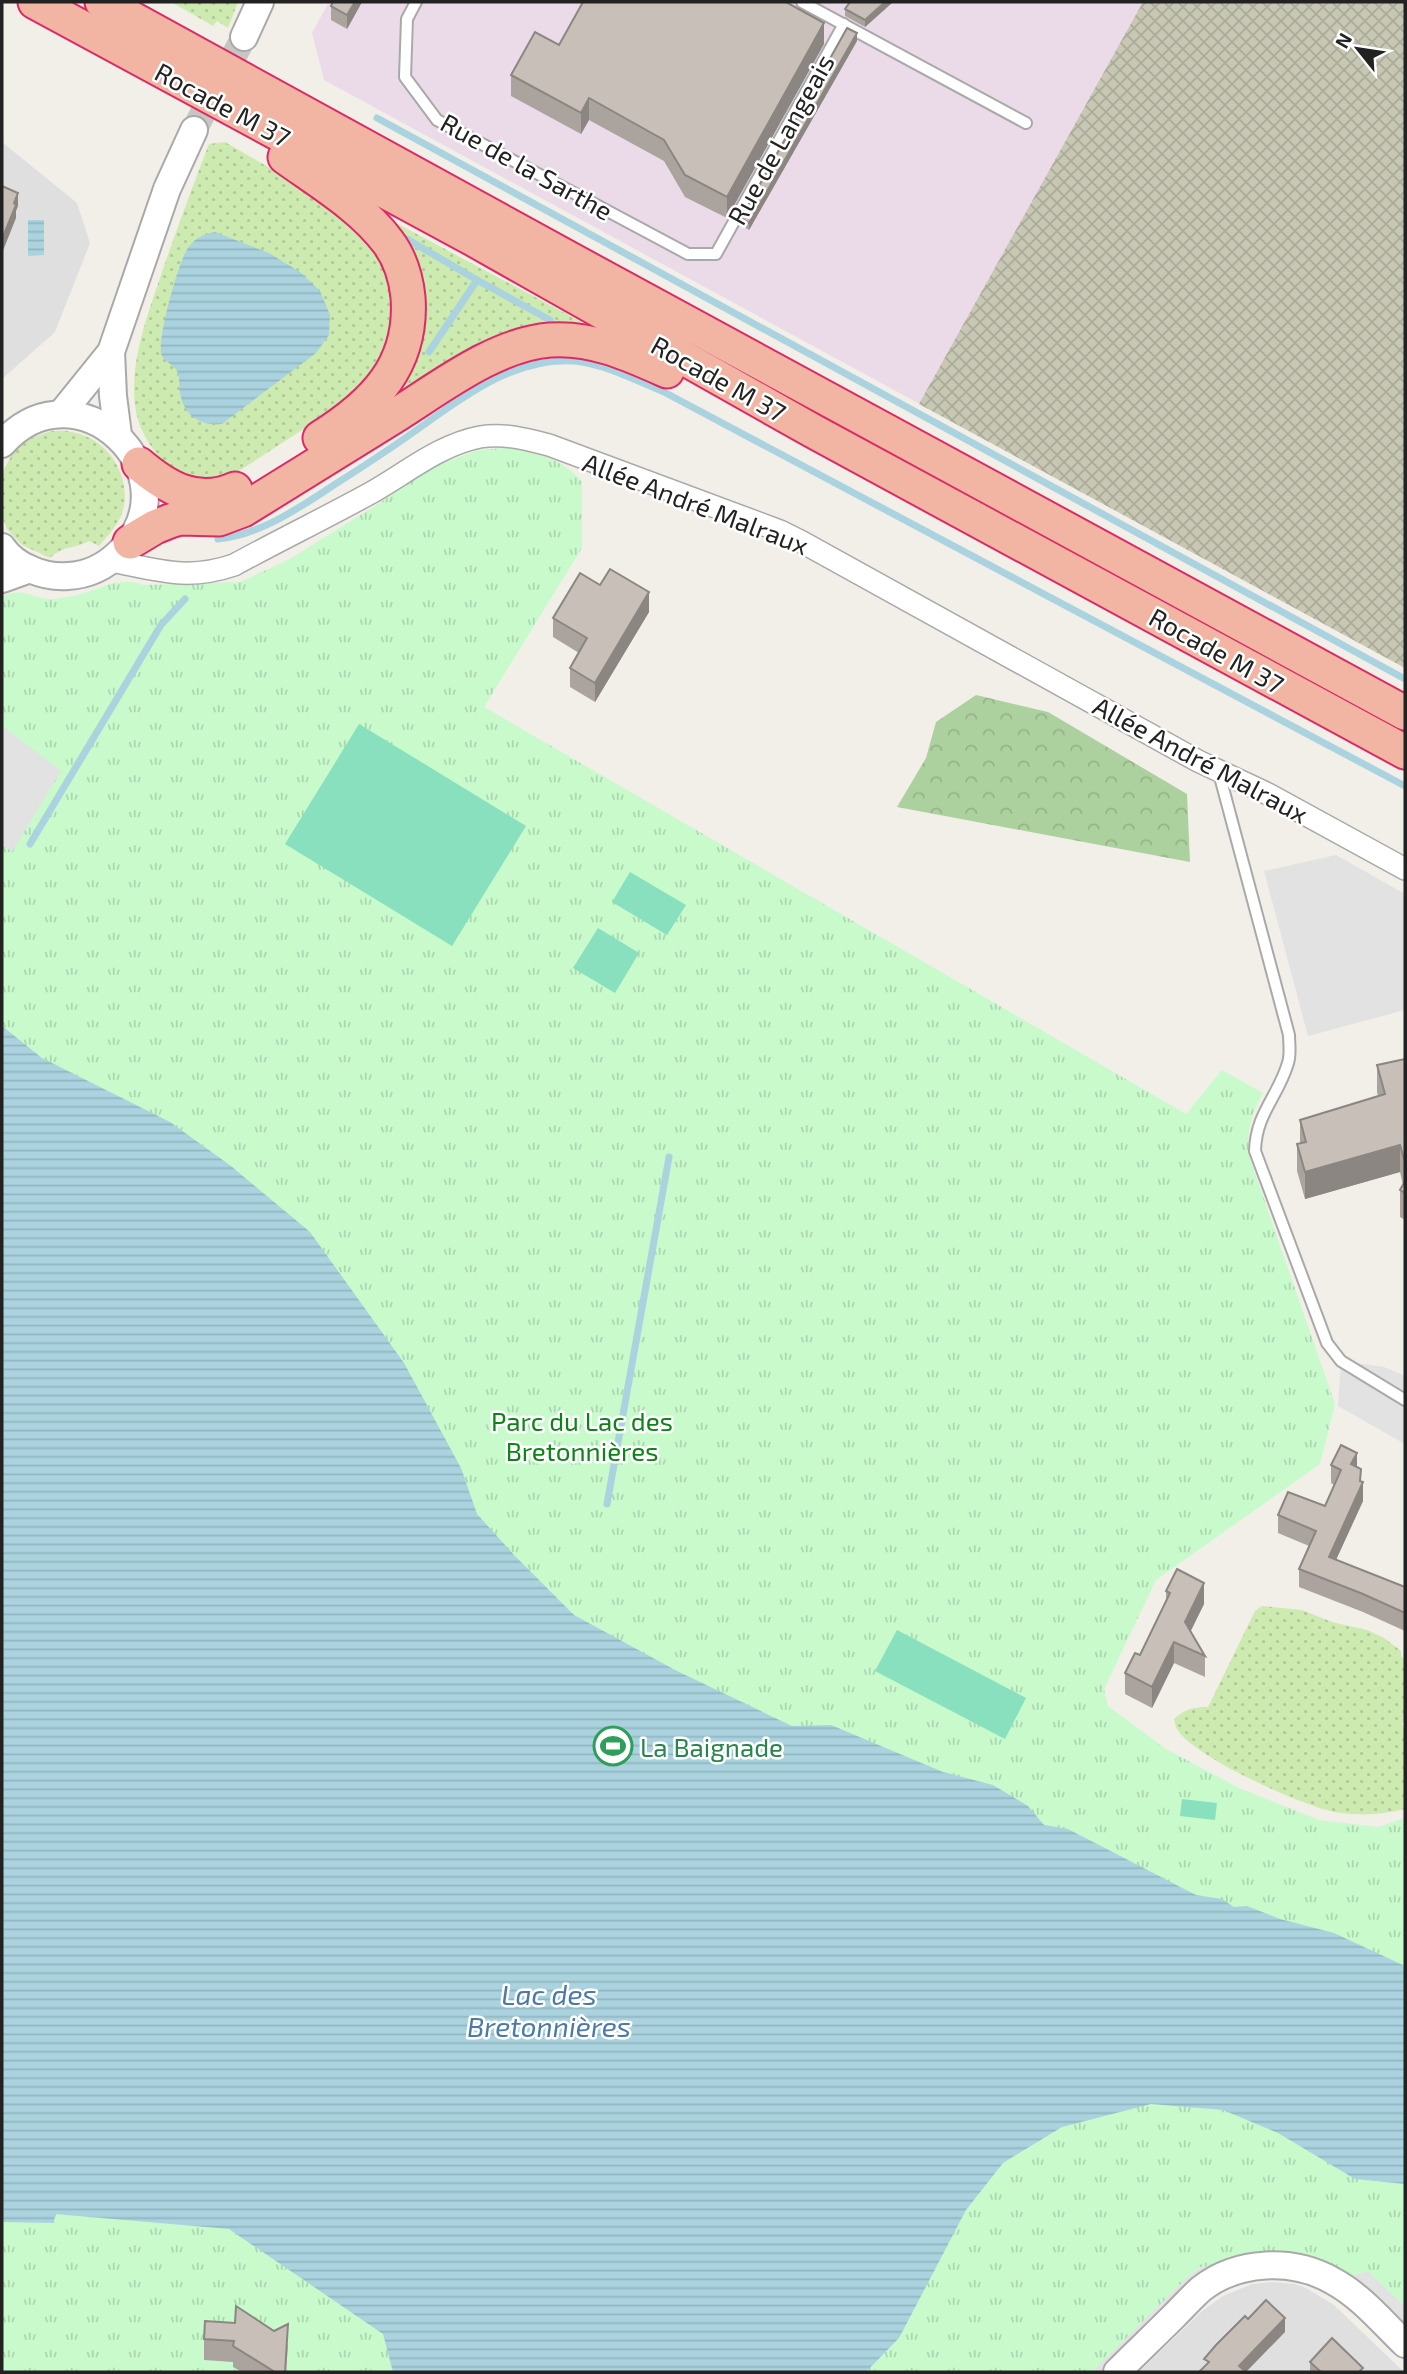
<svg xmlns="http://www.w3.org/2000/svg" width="1407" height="2374" font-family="'Exo 2',sans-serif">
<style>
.residential{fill:#e0dfdf}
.industrial{fill:#ebdbe8}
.construction{fill:url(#construction-cross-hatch)}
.grass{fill:url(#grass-dots)}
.forest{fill:url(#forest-crowns)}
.park{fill:url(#park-tufts)}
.pitch{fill:#88e0be}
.parking{fill:#e2e2e2}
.water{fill:url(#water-rules)}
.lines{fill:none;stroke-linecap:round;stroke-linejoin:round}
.stream{stroke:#aad3df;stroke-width:7}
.tertiary-tunnel{stroke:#c8c6c1;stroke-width:26;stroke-dasharray:26 13;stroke-linecap:butt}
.service-casing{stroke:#a9a9a9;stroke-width:14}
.minor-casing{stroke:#a9a9a9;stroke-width:24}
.tertiary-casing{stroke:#a9a9a9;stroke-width:30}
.trunk-casing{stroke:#dc2a67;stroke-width:37}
.service{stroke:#fff;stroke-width:10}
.minor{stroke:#fff;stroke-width:21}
.tertiary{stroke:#fff;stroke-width:26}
.trunk{stroke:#f2b4a3;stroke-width:33}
.wall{fill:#aba49e}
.shaded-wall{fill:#8b8681}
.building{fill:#c7bfb8;stroke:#8b8681;stroke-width:2}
.labels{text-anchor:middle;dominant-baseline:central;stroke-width:5;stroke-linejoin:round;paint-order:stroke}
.street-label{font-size:26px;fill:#222;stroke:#fff}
.park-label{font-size:26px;fill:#0c8416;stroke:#fff}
.leisure-label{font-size:26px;fill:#27864d;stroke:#fff;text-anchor:start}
.water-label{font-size:28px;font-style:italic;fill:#4a7aab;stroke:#fff}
</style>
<defs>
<pattern id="construction-cross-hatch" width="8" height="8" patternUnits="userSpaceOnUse" patternTransform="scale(1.75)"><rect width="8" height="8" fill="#c7c7b4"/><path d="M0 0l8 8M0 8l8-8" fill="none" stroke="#abab9a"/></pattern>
<pattern id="grass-dots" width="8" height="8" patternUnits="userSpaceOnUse" patternTransform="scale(1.75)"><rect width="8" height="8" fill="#cdebb0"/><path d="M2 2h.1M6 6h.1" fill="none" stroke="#b0c997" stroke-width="1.8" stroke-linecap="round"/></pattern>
<pattern id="forest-crowns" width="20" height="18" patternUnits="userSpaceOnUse" patternTransform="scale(1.75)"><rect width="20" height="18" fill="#add19e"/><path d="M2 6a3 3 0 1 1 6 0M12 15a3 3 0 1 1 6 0" fill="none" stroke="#95b388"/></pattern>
<pattern id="park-tufts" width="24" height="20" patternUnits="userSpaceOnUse" patternTransform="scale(1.75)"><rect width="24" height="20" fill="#c8facc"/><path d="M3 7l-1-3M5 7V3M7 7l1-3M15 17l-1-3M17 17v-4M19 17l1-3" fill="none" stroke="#acd6af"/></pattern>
<pattern id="water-rules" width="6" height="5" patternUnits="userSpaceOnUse" patternTransform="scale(1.75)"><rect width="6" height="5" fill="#aad3df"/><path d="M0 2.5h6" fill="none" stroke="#92b5bf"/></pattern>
</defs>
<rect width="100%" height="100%" fill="#f2efe9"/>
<g class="residential">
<polygon points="2,142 77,203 90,243 55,332 2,379"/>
<polygon points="1272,2282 1295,2284 1306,2288 1334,2305 1404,2372 1139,2372 1201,2312 1223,2296 1252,2284"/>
</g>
<polygon class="industrial" points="329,2 1405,2 1405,668 324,80 312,33"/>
<polygon class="construction" points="1143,2 1405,2 1405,668 919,404"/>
<g class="grass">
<polygon points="171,2 238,2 228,28 217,21 213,26"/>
<path d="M225,142L296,183L334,209L378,253L389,278L393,314L389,343L377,370L353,397L236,473C211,483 204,484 180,473C173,470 168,468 163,462C149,446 137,426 135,405C130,360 147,317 161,275C176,231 192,188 209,144Z"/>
<polygon points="385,217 580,321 582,326 405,390"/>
<path d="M51,431C58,431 66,430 72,432C107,438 132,475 123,510C119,525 108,535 99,546L89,541C72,550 64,545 50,558L22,545L7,529L2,516V473L14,451L31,438Z"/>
<path d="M1262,1606L1302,1610L1332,1622L1367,1630L1384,1638L1401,1651V1656L1405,1660V1719L1402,1724L1405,1735V1809C1382,1815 1359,1816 1335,1812C1303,1806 1193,1757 1177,1729C1175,1726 1175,1722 1174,1719C1185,1709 1193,1707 1208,1707L1255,1611Z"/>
</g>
<polygon class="forest" points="976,695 1048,712 1187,794 1190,862 897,807 926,758 936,722"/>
<path class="park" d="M509,447C537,452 564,460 582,482V548L484,707L1186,1114L1222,1070L1263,1093C1251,1115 1246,1132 1249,1156L1335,1404L1320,1464L1156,1580L1104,1689L1108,1706L1166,1749L1239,1788L1319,1820L1378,1827L1405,1818V2307L1368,2271L1350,2277L1209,2273L1204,2265L1191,2274L1092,2372H2V596C26,587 30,598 51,599C57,599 66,597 73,596C96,591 120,575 143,585L240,582L288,560L378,504L430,468L475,451Z"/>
<g class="pitch">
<polygon points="359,724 526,826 452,946 285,844"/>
<polygon points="630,872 686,905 667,935 612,902"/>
<polygon points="598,928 639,953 615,993 573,968"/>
<polygon points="897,1630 1026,1698 1005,1739 875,1671"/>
<polygon points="1182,1799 1217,1803 1215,1820 1180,1816"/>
</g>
<g class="parking">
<polygon points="2,726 61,771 12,852 2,844"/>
<polygon points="1336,855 1405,894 1405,1010 1308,1036 1264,871"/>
<polygon points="1341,1361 1384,1367 1405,1376 1405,1444 1338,1406"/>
<polygon points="1205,2265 1209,2273 1107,2372 1092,2372 1191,2274"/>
<polygon points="1368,2271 1405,2307 1405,2332 1350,2277"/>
</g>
<g class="water">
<polygon points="28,220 44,220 44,255 28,256"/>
<path d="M215,232L269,253L300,272L320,291L330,315L329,335L316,353L222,424C200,426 184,416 180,393C179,387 180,377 177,371C174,365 165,362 162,356C155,344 179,260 188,248C196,237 202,235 215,232Z"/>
<polygon points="2,1026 42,1058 170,1122 231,1166 310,1232 404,1363 461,1468 477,1514 514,1555 574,1615 677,1671 792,1726 831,1725 943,1772 993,1785 1028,1806 1044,1825 1068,1829 1196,1895 1222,1899 1234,1907 1247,1906 1280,1919 1334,1933 1405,1966 1405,2184 1355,2179 1278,2133 1223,2110 1151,2104 1062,2127 1003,2163 966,2210 899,2338 866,2372 393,2372 383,2334 229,2229 55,2214 54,2223 2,2222"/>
</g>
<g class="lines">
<g class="stream">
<polyline points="377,118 1405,679"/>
<polyline points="407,239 477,280"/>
<polyline points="429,352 477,280 550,320"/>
<path d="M218,539C263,534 300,507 337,483C367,464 396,445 425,424C468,393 518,357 574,361C605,364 635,380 664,392L1405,786"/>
<polyline points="30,844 161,625 185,599"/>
<polyline points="607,1504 669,1157"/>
</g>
<polyline class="tertiary-tunnel" points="194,130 244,37"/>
<defs>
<g id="service">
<polyline points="416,2 407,19 405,77 437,120 688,254 716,254 844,24"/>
<polyline points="802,2 1026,123"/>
<path d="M1219,773L1289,1035C1289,1044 1291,1054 1288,1063C1278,1097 1256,1113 1255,1151L1327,1343L1341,1361L1405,1400"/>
</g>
<path id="minor" d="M111,561C158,570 187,581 234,565C278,541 323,519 367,495C404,475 438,445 480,437C504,433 526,439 549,445L780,531L802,542L1198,761L1268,794L1405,869"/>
<g id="tertiary">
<polyline points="244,37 260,2"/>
<polyline points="111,352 113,396 118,435"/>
<polyline points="61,414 111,352 167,189 194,130"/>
<path d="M2,444C77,359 197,475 120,552C106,566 88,575 68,576C45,578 15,567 2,547"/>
<polyline points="2,579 30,569"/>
<path d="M1117,2372C1136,2353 1155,2335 1174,2316C1183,2307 1192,2297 1201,2289C1238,2260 1293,2258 1333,2281C1361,2296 1383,2323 1405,2344"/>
</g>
<g id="trunk">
<polyline points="35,2 473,239 813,431 1405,752"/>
<polyline points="102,2 568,258 1405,713"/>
<path d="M285,157C321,183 362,207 388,242C400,258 406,278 408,297C413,365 374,404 320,438"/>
<path d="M139,464C167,488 198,506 235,489"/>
<path d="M130,542L155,527L170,521L180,518L219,519L243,510C293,479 343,448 393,417C438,389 495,344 550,340C592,337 629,354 667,371"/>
</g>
</defs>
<use href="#service" class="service-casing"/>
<use href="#minor" class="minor-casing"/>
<use href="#tertiary" class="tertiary-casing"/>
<use href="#trunk" class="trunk-casing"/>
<use href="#service" class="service"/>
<use href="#minor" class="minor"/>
<use href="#tertiary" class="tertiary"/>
<use href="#trunk" class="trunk"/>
</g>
<g class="wall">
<polygon points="333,2 362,2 347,29 331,20 331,6"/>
<polygon points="850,2 893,2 865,27 845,16 845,9"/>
<polygon points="857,41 749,230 741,225 741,218"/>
<polygon points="824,44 727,218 685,197 664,161 589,120 581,134 511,96 511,75 559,45"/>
<polygon points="600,585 649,612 595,702 570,687 570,668 579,653 553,637 553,618"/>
<polygon points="1404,1049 1405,1049 1405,1220 1400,1217 1400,1190 1403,1185 1400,1172 1305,1199 1297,1171 1297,1144 1300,1144 1300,1120 1378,1096 1377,1092 1377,1065 1404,1059"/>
<polygon points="1331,1465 1357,1467 1361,1482 1363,1501 1336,1560 1405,1587 1405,1631 1363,1612 1299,1587 1299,1569 1309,1546 1278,1533 1278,1515 1325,1506 1334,1485 1331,1483"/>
<polygon points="1166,1591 1204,1604 1190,1631 1205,1656 1205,1677 1174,1663 1152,1708 1125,1694 1125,1673 1140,1655 1166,1602"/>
<polygon points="204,2339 288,2345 286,2372 242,2372 233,2367 233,2362 204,2360"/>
<polygon points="1310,2362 1363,2372 1310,2372"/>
</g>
<g class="shaded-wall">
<polygon points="355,2 362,2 347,29 347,15"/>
<polygon points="885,2 893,2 865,27 865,20"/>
<polygon points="824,23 824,44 727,218 727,197"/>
<polygon points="857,33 857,41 749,230 749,223"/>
<polygon points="589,98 589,120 581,134 581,113"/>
<polygon points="18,193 18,206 16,211 16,218 2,253 2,239"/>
<polygon points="649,592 649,612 595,702 595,683"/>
<polygon points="1400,1145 1400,1172 1305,1199 1305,1172"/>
<polygon points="1357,1453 1357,1471 1351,1464"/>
<polygon points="1361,1469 1361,1486 1363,1482 1363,1501 1329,1575 1329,1557"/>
<polygon points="1204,1583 1204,1604 1185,1643 1185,1622"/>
<polygon points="1174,1642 1174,1663 1152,1708 1152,1687"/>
<polygon points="1285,2318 1285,2332 1246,2372 1239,2366"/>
</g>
<g class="building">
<polygon points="333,2 355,2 347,15 331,6"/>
<polygon points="583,2 786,2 824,23 727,197 685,175 664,140 589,98 581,113 511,75 535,32 559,45"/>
<polygon points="850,2 885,2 865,20 845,9"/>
<polygon points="847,28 857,33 749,223 741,218"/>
<polygon points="2,186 18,193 14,203 16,205 2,239"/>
<polygon points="610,569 649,592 595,683 570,668 587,638 553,618 580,573 600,585"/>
<polygon points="1405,1059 1405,1160 1404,1159 1400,1145 1305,1172 1297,1144 1306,1142 1300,1120 1385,1094 1377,1065"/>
<polygon points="1405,1181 1405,1193 1400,1190"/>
<polygon points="1341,1445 1357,1453 1351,1464 1361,1469 1360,1481 1363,1482 1329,1557 1405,1587 1405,1613 1363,1594 1299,1569 1316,1531 1278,1515 1288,1492 1325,1506 1341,1470 1331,1465"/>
<polygon points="1177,1569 1204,1583 1185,1622 1205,1656 1174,1642 1152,1687 1125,1673 1135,1653 1140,1655 1170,1593 1166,1591"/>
<polygon points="1266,2300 1285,2318 1239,2366 1246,2372 1199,2372 1209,2362 1204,2359 1216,2345 1245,2316 1248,2319"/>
<polygon points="236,2306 274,2331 288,2324 285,2372 275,2372 233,2346 234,2341 204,2339 205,2321 235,2323"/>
<polygon points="1332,2338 1363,2368 1359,2372 1321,2372 1310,2362"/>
</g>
<defs>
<symbol id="stadium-ring" viewBox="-11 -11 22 22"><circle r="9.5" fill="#fff" stroke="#2e9e5b" stroke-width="1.5"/><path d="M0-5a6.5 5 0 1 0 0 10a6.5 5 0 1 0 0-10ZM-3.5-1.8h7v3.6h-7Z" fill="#2e9e5b"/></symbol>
</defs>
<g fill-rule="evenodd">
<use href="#stadium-ring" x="591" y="1724" width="44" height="44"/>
</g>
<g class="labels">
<g class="street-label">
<text transform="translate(223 104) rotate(28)">Rocade M 37</text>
<text transform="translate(780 139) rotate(-61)">Rue de Langeais</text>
<text transform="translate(527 166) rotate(29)">Rue de la Sarthe</text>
<text transform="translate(719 378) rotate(29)">Rocade M 37</text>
<text transform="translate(696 503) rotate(21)">Allée André Malraux</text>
<text transform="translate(1217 650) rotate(29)">Rocade M 37</text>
<text transform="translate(1201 759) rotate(28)">Allée André Malraux</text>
</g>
<g class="park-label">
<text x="582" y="1420">Parc du Lac des<tspan x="582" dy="30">Bretonnières</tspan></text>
</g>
<g class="leisure-label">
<text x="640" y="1746">La Baignade</text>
</g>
<g class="water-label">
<text x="549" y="1994">Lac des<tspan x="549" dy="32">Bretonnières</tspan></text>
</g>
</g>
<rect width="1407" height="2374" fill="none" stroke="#222222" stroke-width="7"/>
<g transform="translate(1358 49) rotate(300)" stroke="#ffffff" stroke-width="5" paint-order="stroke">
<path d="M0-5L12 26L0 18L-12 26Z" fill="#222222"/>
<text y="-10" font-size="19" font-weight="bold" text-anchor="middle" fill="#222222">N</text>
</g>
</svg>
